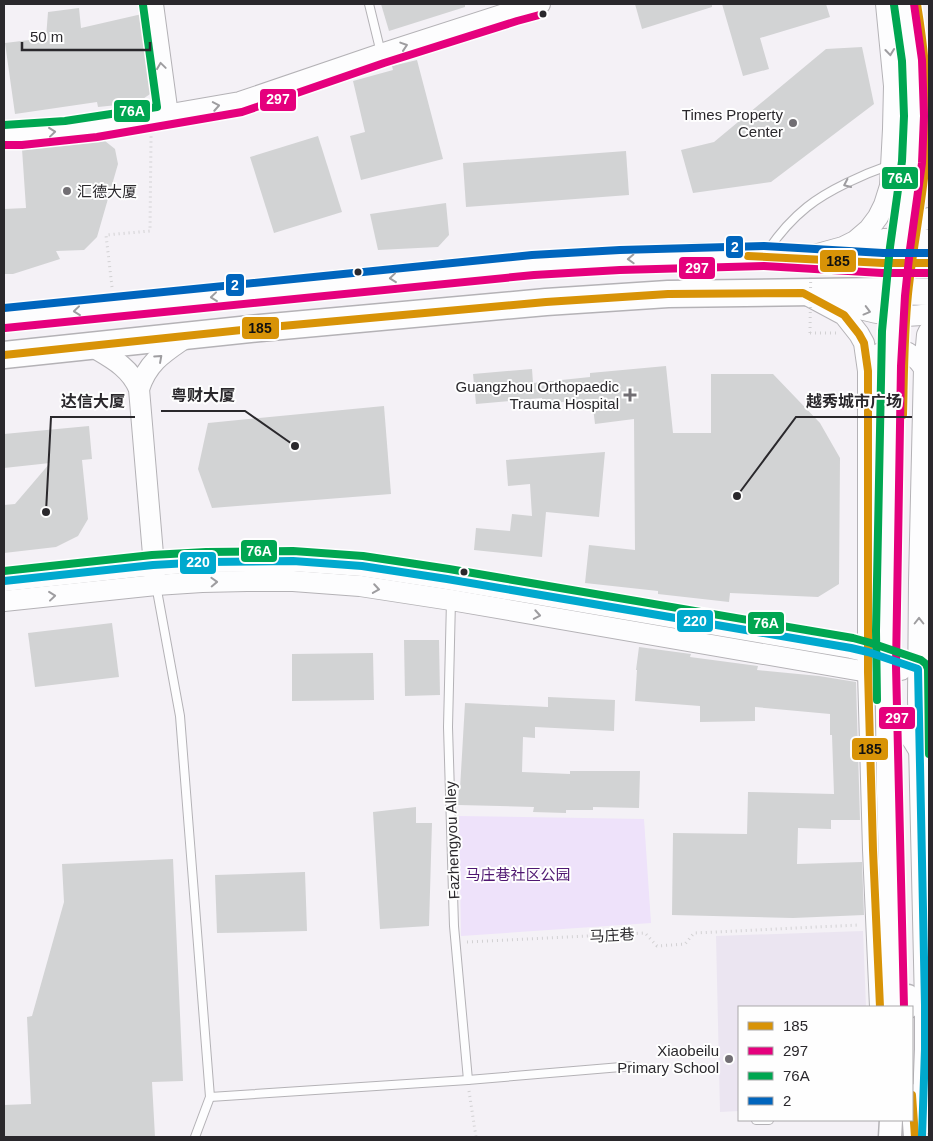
<svg xmlns="http://www.w3.org/2000/svg" width="933" height="1141" font-family="Arial,'Noto Sans SC',sans-serif">
<style>
.built{fill:#ebe5f1}
.green{fill:#eee2fa}
.building{fill:#d2d3d4}
.lines{fill:none;stroke-linecap:round;stroke-linejoin:round}
.service-casing{stroke:#b4b2b6;stroke-width:10}
.tertiary-casing{stroke:#b4b2b6;stroke-width:22}
.secondary-casing{stroke:#b4b2b6;stroke-width:25}
.trunk-casing{stroke:#b4b2b6;stroke-width:29}
.path{stroke:#d2d1d3;stroke-width:3;stroke-dasharray:1 4;stroke-linecap:butt}
.service{stroke:#fdfdfe;stroke-width:8}
.tertiary{stroke:#fdfdfe;stroke-width:20}
.secondary{stroke:#fdfdfe;stroke-width:22}
.trunk{stroke:#fdfdfe;stroke-width:26}
.secondary-bridge-casing{stroke:#b4b2b6;stroke-width:25;stroke-linecap:butt}
.path-bridge{stroke:#d2d1d3;stroke-width:3;stroke-dasharray:1 4;stroke-linecap:butt}
.secondary-bridge{stroke:#fdfdfe;stroke-width:22}
.bus-1-casing{stroke:#fefefe;stroke-width:11}
.bus-2-casing{stroke:#fefefe;stroke-width:11}
.bus-3-casing{stroke:#fefefe;stroke-width:11}
.bus-4-casing{stroke:#fefefe;stroke-width:11}
.bus-5-casing{stroke:#fefefe;stroke-width:11}
.bus-1{stroke:#d89307;stroke-width:8}
.bus-2{stroke:#e5007d;stroke-width:8}
.bus-3{stroke:#00a651;stroke-width:8}
.bus-4{stroke:#0065bd;stroke-width:8}
.bus-5{stroke:#00a9ce;stroke-width:8}
.oneway{stroke:#9e9da0}
.bus-dot{fill:#2a282c;stroke:#fefefe;stroke-width:2}
.poi-dot{fill:#716e73;stroke:#fefefe;stroke-width:2}
.labels{text-anchor:middle;dominant-baseline:central;stroke-width:4;stroke-linejoin:round;paint-order:stroke}
.poi-label{font-size:15px;fill:#2a282c;stroke:#fefefe;text-anchor:end}
.street-label{font-size:15px;fill:#2a282c;stroke:#fefefe}
.park-label{font-size:15px;fill:#4f1771;stroke:#fefefe}
.leader{fill:none;stroke:#2a282c;stroke-width:2}
.callout-dot{fill:#2a282c;stroke:#fefefe;stroke-width:2}
.callout-label{font-size:16px;text-anchor:middle;font-weight:bold;fill:#2a282c;stroke:#fefefe;stroke-width:4;stroke-linejoin:round;paint-order:stroke}
.line-badge{stroke:#fefefe;stroke-width:2}
.badge-label{font-size:14px;text-anchor:middle;font-weight:bold;fill:#fff}
.pale-badge-label{font-size:14px;text-anchor:middle;font-weight:bold;fill:#111}
</style>
<rect width="100%" height="100%" fill="#f4f1f6"/>
<polygon class="built" points="863,931 866,1007 739,1007 739,1111 720,1112 716,936"/>
<polygon class="green" points="459,816 644,819 651,923 461,936"/>
<g class="building">
<polygon points="381,4 465,4 465,7 389,31"/>
<polygon points="635,4 712,4 712,7 642,29"/>
<polygon points="722,4 826,4 830,17 760,38 769,69 743,76"/>
<polygon points="79,8 81,28 142,14 153,92 137,103 98,107 97,102 15,114 5,43 46,38 48,12"/>
<polygon points="862,47 874,104 771,182 693,193 681,150 714,142 826,49"/>
<polygon points="417,60 443,159 361,180 350,136 365,132 353,81 393,70 392,66"/>
<polygon points="318,136 342,212 274,233 250,157"/>
<polygon points="105,141 115,149 118,164 97,237 84,250 56,251 60,259 13,274 4,274 4,209 26,208 22,149"/>
<polygon points="626,151 629,195 466,207 463,163"/>
<polygon points="446,203 449,235 438,247 378,250 370,214"/>
<polygon points="666,366 673,433 711,433 711,374 773,374 820,423 840,458 839,584 818,597 730,593 729,602 658,594 658,591 585,583 589,545 635,550 634,419 595,424 592,399 542,404 542,398 476,404 473,374 532,369 533,383 590,377 590,373"/>
<polygon points="384,406 391,494 212,508 198,469 208,423"/>
<polygon points="89,426 92,459 82,460 88,519 78,536 56,547 4,553 4,505 15,504 50,463 4,468 4,434"/>
<polygon points="605,452 599,517 546,512 542,557 474,550 476,528 510,531 512,514 532,516 530,484 508,486 506,460"/>
<polygon points="112,623 119,677 35,687 28,633"/>
<polygon points="404,640 439,640 440,695 405,696"/>
<polygon points="639,647 691,654 690,657 758,666 757,670 819,676 856,682 860,820 831,820 831,829 798,828 797,864 862,862 864,915 793,918 672,915 673,833 747,834 748,792 834,794 832,735 830,735 830,714 755,707 755,721 700,722 700,706 635,701 637,670 636,670"/>
<polygon points="373,653 374,700 292,701 292,654"/>
<polygon points="548,697 615,700 614,731 535,727 535,738 523,737 522,772 570,774 570,771 640,771 639,808 593,807 593,810 566,810 566,813 533,812 534,807 458,805 459,789 460,789 465,703 548,707"/>
<polygon points="416,807 416,823 432,823 429,926 380,929 373,812"/>
<polygon points="173,859 183,1081 152,1082 155,1137 4,1137 4,1105 31,1104 27,1017 32,1016 64,902 62,864"/>
<polygon points="305,872 307,931 217,933 215,875"/>
</g>
<g class="lines">
<defs>
<g id="service">
<polyline points="369,4 381,53"/>
<path d="M768,250C779,234 792,219 807,207C828,190 864,174 890,165"/>
<polyline points="156,585 180,716 210,1097 195,1137"/>
<polyline points="451,600 448,727 454,926 468,1080"/>
<polyline points="210,1097 468,1080 633,1066"/>
<polyline points="756,1120 769,1120"/>
</g>
<g id="tertiary">
<polyline points="153,4 168,115"/>
<polyline points="4,135 21,135 96,127 240,102 381,54 514,11 540,4"/>
<path d="M896,207C901,222 916,224 929,218"/>
<polyline points="851,249 884,239 908,238 929,240"/>
<polyline points="814,255 843,247 855,241 869,229 878,217 884,205 890,186 893,129 894,86 886,4"/>
<polyline points="803,293 844,315 859,334 864,343 868,371 868,672 873,850 880,1007"/>
<path d="M831,301C866,311 893,320 929,314"/>
<path d="M91,346C111,358 130,367 139,389L155,578"/>
<path d="M877,355C896,343 912,351 924,368"/>
<path d="M139,389C148,361 165,352 188,336"/>
<polyline points="4,581 153,565 207,562 293,561 362,566 447,579 851,648 868,652 918,669"/>
<polyline points="4,601 156,585 202,582 247,581 293,581 360,586 451,600 868,672 901,670"/>
<path d="M875,743C883,734 897,727 908,735C913,739 916,747 920,752"/>
<polyline points="922,1125 925,1049 925,1005 918,699 919,582 924,368 927,335 929,331"/>
</g>
<g id="secondary">
<polyline points="904,4 907,24"/>
<polyline points="908,996 908,1007"/>
<polyline points="912,1095 915,1137"/>
<polyline points="890,1137 891,1120"/>
</g>
<g id="trunk">
<polyline points="4,318 437,274 533,265 620,260 700,257 764,256 883,263 929,263"/>
<polyline points="4,355 260,328 546,302 668,294 884,291 929,292"/>
</g>
</defs>
<use href="#service" class="service-casing"/>
<use href="#tertiary" class="tertiary-casing"/>
<use href="#secondary" class="secondary-casing"/>
<use href="#trunk" class="trunk-casing"/>
<g class="path">
<polyline points="112,287 106,235 150,231 151,136"/>
<polyline points="810,333 837,333"/>
<polyline points="467,942 645,933 657,946 685,944 694,933 859,925"/>
<polyline points="469,1091 476,1137"/>
</g>
<use href="#service" class="service"/>
<use href="#tertiary" class="tertiary"/>
<use href="#secondary" class="secondary"/>
<use href="#trunk" class="trunk"/>
<defs>
<polyline id="secondary-bridge" points="894,1002 888,793 886,631 892,331 900,248 913,142 914,87 912,60 907,24"/>
</defs>
<use href="#secondary-bridge" class="secondary-bridge-casing"/>
<polyline class="path-bridge" points="810,333 811,253 835,252"/>
<use href="#secondary-bridge" class="secondary-bridge"/>
<defs>
<g id="bus-1">
<polyline points="748,256 883,263 929,263"/>
<polyline points="4,355 260,328 546,302 668,294 803,293 844,315 859,334 864,343 868,371 868,672 873,850 880,1007"/>
<path d="M903,415C904,375 904,334 908,294C913,246 923,199 927,151C930,102 925,53 917,4"/>
<polyline points="912,1095 915,1137"/>
</g>
<g id="bus-2">
<polyline points="4,145 22,145 97,137 242,112 384,63 517,21 543,14"/>
<polyline points="5,328 534,275 620,270 764,266 882,273 929,273"/>
<polyline points="904,1007 896,666 901,366 905,296 910,249 922,163 924,116 922,60 914,4"/>
</g>
<g id="bus-3">
<polyline points="4,125 65,121 157,107 143,5"/>
<polyline points="4,571 152,555 206,552 293,551 363,556 449,569 853,638 871,643 921,660 926,664 928,669 929,754"/>
<polyline points="877,700 876,631 882,331 890,247 902,161 904,116 902,61 894,5"/>
</g>
<polyline id="bus-4" points="4,308 532,255 620,250 764,246 883,253 929,253"/>
<polyline id="bus-5" points="4,581 153,565 207,562 293,561 362,566 447,579 851,648 868,652 918,669 925,1005 925,1049 922,1137"/>
</defs>
<use href="#bus-1" class="bus-1-casing"/>
<use href="#bus-2" class="bus-2-casing"/>
<use href="#bus-3" class="bus-3-casing"/>
<use href="#bus-4" class="bus-4-casing"/>
<use href="#bus-5" class="bus-5-casing"/>
<use href="#bus-1" class="bus-1"/>
<use href="#bus-2" class="bus-2"/>
<use href="#bus-3" class="bus-3"/>
<use href="#bus-4" class="bus-4"/>
<use href="#bus-5" class="bus-5"/>
</g>
<defs><path id="oneway-chevron" d="M-2-3.5L2.5 0L-2 3.5" fill="none" stroke-width="1.6" stroke-linecap="round" stroke-linejoin="round" transform="scale(1.25)"/></defs>
<g class="oneway">
<use href="#oneway-chevron" transform="translate(404 46) rotate(-18)"/>
<use href="#oneway-chevron" transform="translate(890 52) rotate(84)"/>
<use href="#oneway-chevron" transform="translate(161 66) rotate(-98)"/>
<use href="#oneway-chevron" transform="translate(216 106) rotate(-10)"/>
<use href="#oneway-chevron" transform="translate(52 132) rotate(-6)"/>
<use href="#oneway-chevron" transform="translate(847 184) rotate(155)"/>
<use href="#oneway-chevron" transform="translate(631 259) rotate(178)"/>
<use href="#oneway-chevron" transform="translate(393 278) rotate(174)"/>
<use href="#oneway-chevron" transform="translate(214 297) rotate(174)"/>
<use href="#oneway-chevron" transform="translate(77 311) rotate(174)"/>
<use href="#oneway-chevron" transform="translate(867 311) rotate(15)"/>
<use href="#oneway-chevron" transform="translate(159 358) rotate(-42)"/>
<use href="#oneway-chevron" transform="translate(214 582) rotate(-2)"/>
<use href="#oneway-chevron" transform="translate(376 589) rotate(9)"/>
<use href="#oneway-chevron" transform="translate(52 596) rotate(-6)"/>
<use href="#oneway-chevron" transform="translate(537 615) rotate(10)"/>
<use href="#oneway-chevron" transform="translate(919 621) rotate(-90)"/>
</g>
<g class="bus-dot">
<circle cx="543" cy="14" r="4.5"/>
<circle cx="358" cy="272" r="4.5"/>
<circle cx="464" cy="572" r="4.5"/>
</g>
<g class="poi-dot">
<circle cx="793" cy="123" r="5"/>
<circle cx="67" cy="191" r="5"/>
<path d="M627.5 387.5h5v5h5v5h-5v5h-5v-5h-5v-5h5z"/>
<circle cx="729" cy="1059" r="5"/>
</g>
<g class="labels">
<g class="poi-label">
<text x="783" y="114">Times Property<tspan x="783" dy="17">Center</tspan></text>
<text x="77" y="191" text-anchor="start">汇德大厦</text>
<text x="619" y="386">Guangzhou Orthopaedic<tspan x="619" dy="17">Trauma Hospital</tspan></text>
<text x="719" y="1050">Xiaobeilu<tspan x="719" dy="17">Primary School</tspan></text>
</g>
<g class="street-label">
<text transform="translate(452 840) rotate(-92)">Fazhengyou Alley</text>
<text transform="translate(612 935) rotate(-3)">马庄巷</text>
</g>
<g class="park-label">
<text x="518" y="874">马庄巷社区公园</text>
</g>
</g>
<path class="leader" d="M295 446L245 411H161M737 496L796 417H912M46 512L51 417H135"/>
<g class="callout-dot">
<circle cx="295" cy="446" r="5"/>
<circle cx="737" cy="496" r="5"/>
<circle cx="46" cy="512" r="5"/>
</g>
<g class="callout-label">
<text x="203" y="401">粤财大厦</text>
<text x="854" y="407">越秀城市广场</text>
<text x="93" y="407">达信大厦</text>
</g>
<g class="line-badge">
<rect x="259" y="88" width="38" height="24" rx="5" fill="#e5007d"/>
<rect x="113" y="99" width="38" height="24" rx="5" fill="#00a651"/>
<rect x="881" y="166" width="38" height="24" rx="5" fill="#00a651"/>
<rect x="725" y="235" width="19" height="24" rx="5" fill="#0065bd"/>
<rect x="819" y="249" width="38" height="24" rx="5" fill="#d89307"/>
<rect x="678" y="256" width="38" height="24" rx="5" fill="#e5007d"/>
<rect x="225" y="273" width="20" height="24" rx="5" fill="#0065bd"/>
<rect x="241" y="316" width="39" height="24" rx="5" fill="#d89307"/>
<rect x="240" y="539" width="38" height="24" rx="5" fill="#00a651"/>
<rect x="179" y="551" width="38" height="24" rx="5" fill="#00a9ce"/>
<rect x="676" y="609" width="38" height="24" rx="5" fill="#00a9ce"/>
<rect x="747" y="611" width="38" height="24" rx="5" fill="#00a651"/>
<rect x="878" y="706" width="38" height="24" rx="5" fill="#e5007d"/>
<rect x="851" y="737" width="38" height="24" rx="5" fill="#d89307"/>
</g>
<g class="badge-label">
<text x="278" y="104">297</text>
<text x="132" y="116">76A</text>
<text x="900" y="183">76A</text>
<text x="735" y="252">2</text>
<text x="697" y="273">297</text>
<text x="235" y="290">2</text>
<text x="259" y="556">76A</text>
<text x="198" y="567">220</text>
<text x="695" y="626">220</text>
<text x="766" y="628">76A</text>
<text x="897" y="723">297</text>
</g>
<g class="pale-badge-label">
<text x="838" y="266">185</text>
<text x="260" y="333">185</text>
<text x="870" y="754">185</text>
</g>
<rect width="933" height="1141" fill="none" stroke="#2a282c" stroke-width="10"/>
<rect x="738" y="1006" width="175" height="115" fill="#fefefe" stroke="#a9a8aa"/>
<rect x="748" y="1022" width="25" height="8" fill="#d89307" stroke="#a9a8aa"/>
<text x="783" y="1031" font-size="15" fill="#2a282c">185</text>
<rect x="748" y="1047" width="25" height="8" fill="#e5007d" stroke="#a9a8aa"/>
<text x="783" y="1056" font-size="15" fill="#2a282c">297</text>
<rect x="748" y="1072" width="25" height="8" fill="#00a651" stroke="#a9a8aa"/>
<text x="783" y="1081" font-size="15" fill="#2a282c">76A</text>
<rect x="748" y="1097" width="25" height="8" fill="#0065bd" stroke="#a9a8aa"/>
<text x="783" y="1106" font-size="15" fill="#2a282c">2</text>
<path d="M22 42v8h128v-8" fill="none" stroke="#2a282c" stroke-width="2.5"/>
<text x="30" y="42" font-size="15" fill="#2a282c" stroke="#fefefe" stroke-width="4" paint-order="stroke">50 m</text>
</svg>
